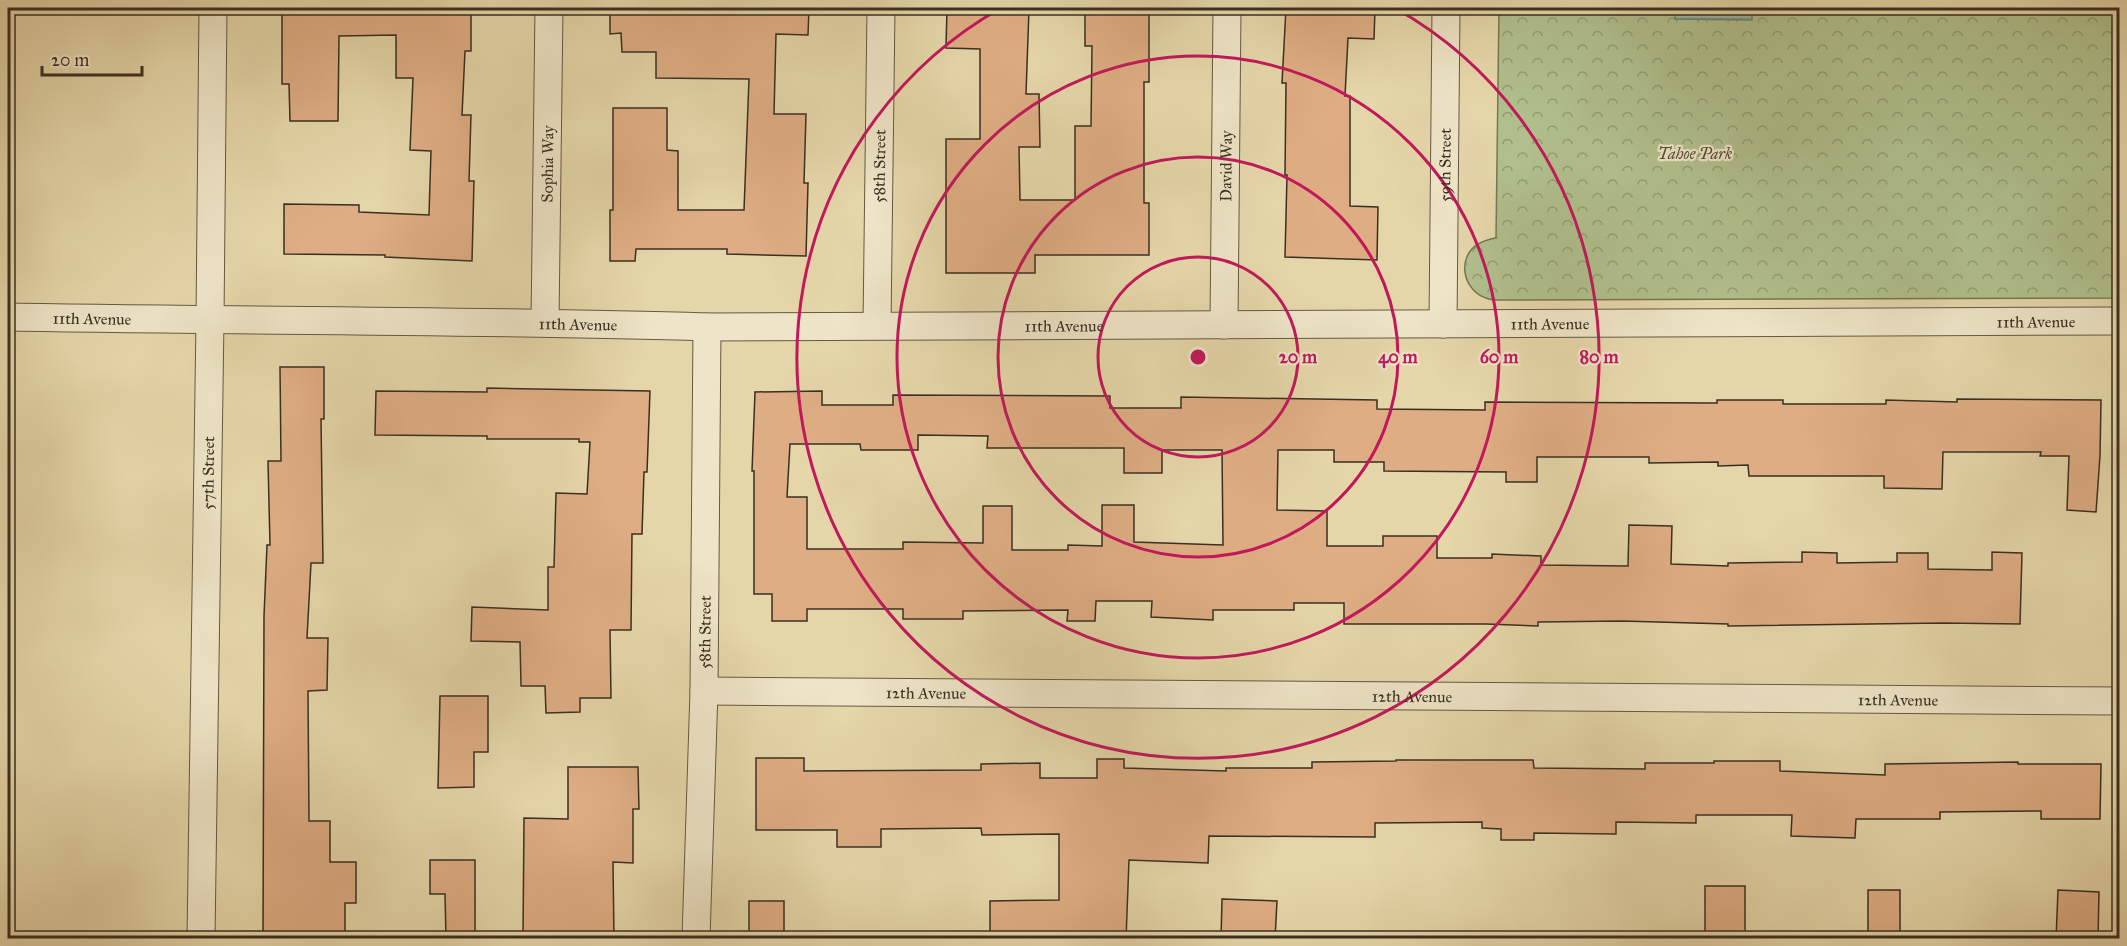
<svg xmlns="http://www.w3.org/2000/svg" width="2127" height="946" font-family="'IM FELL Great Primer',serif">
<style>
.park{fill:url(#park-crowns);stroke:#757757;stroke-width:1.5}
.water{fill:url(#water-rules);stroke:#728270;stroke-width:1.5}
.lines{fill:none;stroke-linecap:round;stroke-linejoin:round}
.shore{stroke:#687463;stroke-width:1.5}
.building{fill:#dead84;stroke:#3a2f22;stroke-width:1.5;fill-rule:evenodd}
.street-casing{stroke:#655944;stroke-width:29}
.street{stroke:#eee4c7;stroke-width:27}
.ring{fill:none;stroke:#c2185b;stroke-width:3}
.labels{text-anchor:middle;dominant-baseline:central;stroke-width:4.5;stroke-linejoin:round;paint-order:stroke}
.park-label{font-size:16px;font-style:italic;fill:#524c37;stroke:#eee4c7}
.street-label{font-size:16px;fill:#3a2f22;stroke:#eee4c7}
.centre{fill:#c2185b;stroke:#eee4c7;stroke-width:3}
.ring-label{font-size:18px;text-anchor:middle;font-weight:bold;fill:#c2185b;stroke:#eee4c7;stroke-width:4.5;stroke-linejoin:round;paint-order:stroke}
</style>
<defs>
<pattern id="park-crowns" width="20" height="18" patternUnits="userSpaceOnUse" patternTransform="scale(1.5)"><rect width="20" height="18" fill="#b0bf8c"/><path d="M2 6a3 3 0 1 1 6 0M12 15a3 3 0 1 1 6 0" fill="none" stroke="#909c72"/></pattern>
<pattern id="water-rules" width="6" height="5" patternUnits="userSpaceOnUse" patternTransform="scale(1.5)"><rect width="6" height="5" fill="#97baa4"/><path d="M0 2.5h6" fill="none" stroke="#7c9885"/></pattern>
</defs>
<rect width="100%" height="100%" fill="#e5d6a9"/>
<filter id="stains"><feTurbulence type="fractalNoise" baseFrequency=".00333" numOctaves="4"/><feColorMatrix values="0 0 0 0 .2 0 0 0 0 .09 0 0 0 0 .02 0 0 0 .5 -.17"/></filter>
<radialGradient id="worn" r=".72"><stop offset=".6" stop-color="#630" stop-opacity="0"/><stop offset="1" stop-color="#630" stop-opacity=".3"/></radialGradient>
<path class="park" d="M1499,8H2119V298L1510,300C1502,300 1493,301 1486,298C1463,290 1456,258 1478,244C1483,241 1490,239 1496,238Z"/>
<polygon class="water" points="1675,8 1752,8 1752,20 1675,19"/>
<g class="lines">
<polyline class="shore" points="1681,8 1684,13 1743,14 1746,12 1746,8"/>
</g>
<g class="building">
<polygon points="396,8 471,8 471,51 465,51 462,115 471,115 469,181 474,181 472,261 385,257 385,255 284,254 284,204 359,205 359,212 429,215 431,151 410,150 413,78 396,78 396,35 339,36 338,121 290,121 289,84 282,84 282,9 396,9"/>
<polygon points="610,8 809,8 808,35 776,34 774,114 806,114 804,183 808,183 806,256 727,254 727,249 636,249 635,261 610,261 610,210 613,210 613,108 667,108 667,150 678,151 678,210 744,210 749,79 656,78 656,52 622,52 621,33 610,34"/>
<polygon points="947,8 1029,9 1026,94 1039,94 1040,147 1019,147 1020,200 1075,200 1075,126 1091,126 1092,46 1085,46 1085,8 1149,8 1149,82 1144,82 1144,203 1149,203 1149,255 1035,255 1035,273 946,273 946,139 980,139 980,49 946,48"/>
<polygon points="1286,8 1375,9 1374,39 1348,38 1345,96 1350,96 1350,206 1378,207 1377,260 1285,257 1287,175 1285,175 1286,83 1282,83"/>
<polygon points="280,367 324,367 324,419 321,419 323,563 311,563 307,638 328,638 327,690 308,691 309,821 330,821 330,862 356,862 356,903 345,903 345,939 263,939 264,616 267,545 270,545 268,461 281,461"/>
<polygon points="487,388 650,391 647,472 644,472 642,534 632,534 631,630 610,630 611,698 580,698 580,712 546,713 545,686 521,686 520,642 471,641 472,607 548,610 548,567 554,567 556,493 587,494 590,442 579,442 579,439 487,439 487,436 375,435 376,391 487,392"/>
<path d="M822,391V405H893V395L1110,396V408H1181V397L1377,400V409L1485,410V402L1717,403V400H1783V404H1886V400L1957,402V399L2101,400L2100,456L2096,512L2067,510L2069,456H2040L2041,452H1943L1942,489L1884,488V476H1749L1748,465L1718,466V462L1649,463V457H1537V482H1506V472L1384,471V462H1334V450H1278L1277,510L1327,511V546H1383V536H1437V558H1492V554L1541,556V565L1628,566L1629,525L1672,526L1671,564L1728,566V563L1802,562V552L1837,553V563L1897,562V553H1928V569L1992,570V552L2022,553L2020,624L1943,623L1728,626V624L1622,621L1538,622V626L1486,624H1344V603H1294V610H1213V620L1151,617L1152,601H1096L1095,621H1067L1068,610L963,611V619H903V609H807V621H772V594H754V471H752L755,392ZM918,435L988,436L987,448H1124V473H1162V450H1222L1223,545L1134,542V505H1102V546L1068,545V550H1012V506H983V543L903,542V549H807V497H787L790,444H860L861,450H918Z"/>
<polygon points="440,696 488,696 488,752 474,752 474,787 438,788"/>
<polygon points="756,758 804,758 804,771 981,770 981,764 1040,763 1040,778 1097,778 1097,759 1124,759 1124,768 1226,771 1226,768 1312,768 1312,762 1396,761 1396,760 1533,760 1534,768 1645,769 1645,763 1714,763 1714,761 1780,761 1780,771 1885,775 1885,764 2018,762 2018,764 2101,764 2100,819 2041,819 2041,811 1940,812 1940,819 1856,819 1855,838 1791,836 1792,815 1696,815 1696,823 1616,822 1616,834 1534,833 1534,840 1501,840 1501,829 1482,828 1482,822 1375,823 1375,837 1209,836 1208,863 1129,860 1126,939 990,939 990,901 1059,900 1059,834 982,835 981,828 881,829 881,847 837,847 837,830 756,830"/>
<polygon points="568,767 638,767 639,809 633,809 633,863 613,862 614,939 523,937 524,818 568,819"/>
<polygon points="430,860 475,860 475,938 446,938 445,894 430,894"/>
<rect x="1705" y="886" width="40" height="53"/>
<rect x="1868" y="890" width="32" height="49"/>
<polygon points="2058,890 2099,892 2098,939 2056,939"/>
<polygon points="1222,899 1277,901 1275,939 1221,939"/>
<rect x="749" y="901" width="35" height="38"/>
</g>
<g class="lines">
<defs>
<g id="street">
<path id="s1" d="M8,317C241,321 474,320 707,327L2120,321"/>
<path id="s2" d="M545,322L549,8"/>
<path id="s3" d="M1443,324L1446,8"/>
<path id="s4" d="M877,325L881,8"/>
<path id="s5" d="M1224,325L1227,8"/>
<path id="s6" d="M704,691L2120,701"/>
<path id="s7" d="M201,938L210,320L213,8"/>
<path id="s8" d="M696,938L704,691L707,327"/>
</g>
</defs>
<use href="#street" class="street-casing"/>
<use href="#street" class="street"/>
</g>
<g class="ring">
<circle cx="1198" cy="357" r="100"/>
<circle cx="1198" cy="357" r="200"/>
<circle cx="1198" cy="357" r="301"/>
<path d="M1395 8A401 401 0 1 1 1001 8"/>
</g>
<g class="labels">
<g class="park-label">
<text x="1695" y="153">Tahoe Park</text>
</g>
<g class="street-label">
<text stroke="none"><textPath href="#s2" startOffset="158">Sophia Way</textPath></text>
<text stroke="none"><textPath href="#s4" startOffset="159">58th Street</textPath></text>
<text stroke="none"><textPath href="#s5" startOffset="159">David Way</textPath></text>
<text stroke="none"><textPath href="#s3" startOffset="159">59th Street</textPath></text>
<text stroke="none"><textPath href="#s1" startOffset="84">11th Avenue</textPath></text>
<text stroke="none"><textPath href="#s1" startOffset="2028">11th Avenue</textPath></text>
<text stroke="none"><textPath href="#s1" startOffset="570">11th Avenue</textPath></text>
<text stroke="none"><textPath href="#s1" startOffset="1542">11th Avenue</textPath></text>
<text stroke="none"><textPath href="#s1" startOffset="1056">11th Avenue</textPath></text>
<text stroke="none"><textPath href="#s7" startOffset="465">57th Street</textPath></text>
<text stroke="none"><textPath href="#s8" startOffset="306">58th Street</textPath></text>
<text stroke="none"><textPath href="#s6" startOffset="222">12th Avenue</textPath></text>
<text stroke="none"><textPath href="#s6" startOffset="708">12th Avenue</textPath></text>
<text stroke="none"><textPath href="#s6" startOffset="1194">12th Avenue</textPath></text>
</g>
</g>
<circle cx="1198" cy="357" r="9" class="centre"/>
<g class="ring-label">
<text x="1298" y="363">20 m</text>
<text x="1398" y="363">40 m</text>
<text x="1499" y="363">60 m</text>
<text x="1599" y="363">80 m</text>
</g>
<rect width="2127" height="946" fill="none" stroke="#e5d6a9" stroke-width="30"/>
<rect x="9" y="9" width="2109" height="928" fill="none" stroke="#3a2f22" stroke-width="3"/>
<rect x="15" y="15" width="2097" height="916" fill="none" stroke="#3a2f22" stroke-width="1.5"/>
<path d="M42 66v9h100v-9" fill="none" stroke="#3a2f22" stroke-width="3"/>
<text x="51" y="66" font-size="18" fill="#3a2f22" stroke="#eee4c7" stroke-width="4.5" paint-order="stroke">20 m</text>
<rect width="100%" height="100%" filter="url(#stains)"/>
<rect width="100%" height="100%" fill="url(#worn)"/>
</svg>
